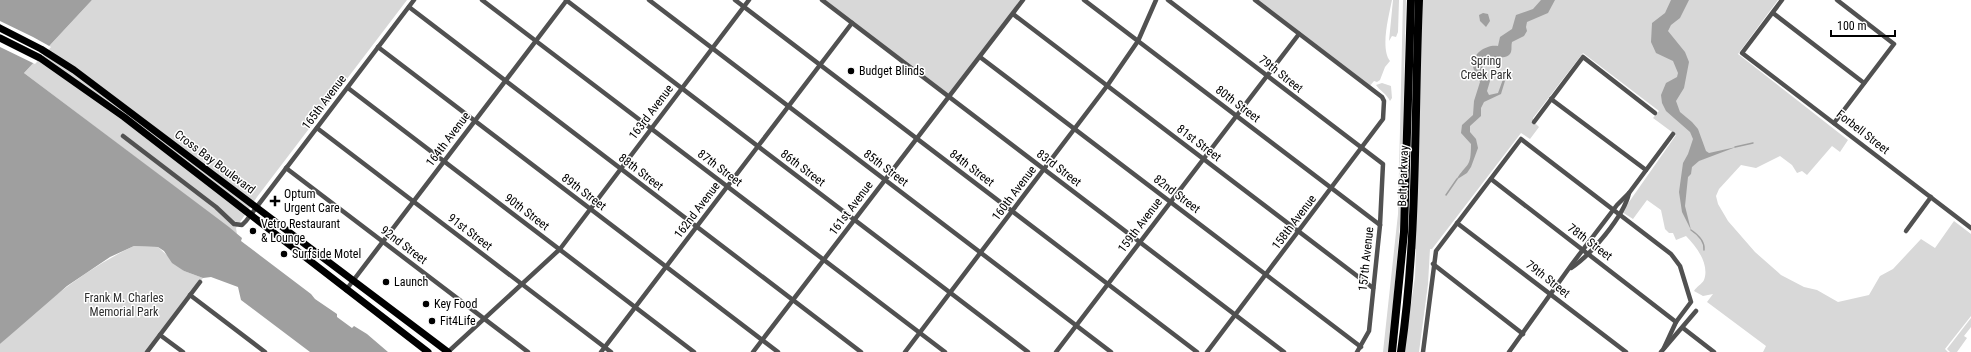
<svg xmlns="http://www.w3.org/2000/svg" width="1971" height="352" font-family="'Roboto Condensed',sans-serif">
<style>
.green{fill:#d8d8d8}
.water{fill:#9f9f9f}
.pier{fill:#fff}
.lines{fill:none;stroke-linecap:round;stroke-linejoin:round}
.stream{stroke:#9f9f9f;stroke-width:1.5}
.street{stroke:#515151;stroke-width:4.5}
.primary{stroke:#000;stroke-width:7}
.highway{stroke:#000;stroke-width:8}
.poi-dot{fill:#000;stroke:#fff;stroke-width:1.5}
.labels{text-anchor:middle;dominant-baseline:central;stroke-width:3;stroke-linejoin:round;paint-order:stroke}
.park-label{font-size:12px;fill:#2f2f2f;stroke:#fff}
.poi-label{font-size:12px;fill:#000;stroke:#fff;text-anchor:start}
.street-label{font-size:12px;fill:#000;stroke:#fff}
</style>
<rect width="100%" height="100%" fill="#fff"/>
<g class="green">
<polygon points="92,0 407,0 257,197 236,228 237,234 24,73"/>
<polygon points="822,0 1023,0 949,96"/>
<path d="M1255,0H1392C1389,15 1380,48 1390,61L1385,67L1380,80L1377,82L1374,81L1369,87Z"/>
<polygon points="1393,0 1399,0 1398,32 1396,37 1392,36 1389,41"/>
<polygon points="1403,0 1406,0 1401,212 1389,352 1383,352 1398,214"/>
<path d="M1419,0H1778L1738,54L1848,140L1840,152L1832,146L1807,175L1802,171L1797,173L1792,165L1780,156L1756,168L1741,165L1719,189L1716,196L1718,204L1728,221L1755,252L1781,275L1804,287L1817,290L1838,302L1869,295L1880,276L1893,269L1921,239L1935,248L1954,221L1971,234V316L1945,349L1948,352H1763L1766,346L1707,302L1713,294L1703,296L1694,291C1696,287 1702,284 1704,280C1710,264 1696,246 1686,236L1676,240L1673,233H1669L1665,229L1661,210L1647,200L1633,219L1622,212L1676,135L1653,118L1659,111L1583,53L1533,118V121L1539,127L1530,139L1521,133L1432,249H1430L1428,284L1419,352H1404L1415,277L1416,249L1412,248Z"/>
<path d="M1382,83L1391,86L1392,98L1390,101C1386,93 1380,91 1376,85Z"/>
<path d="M134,246L158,247L184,271L203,278L147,352H0V344C40,306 83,270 134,246Z"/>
<polygon points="1971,318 1971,327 1964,336 1967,338 1957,352 1950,352 1947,349"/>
</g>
<g class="water">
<polygon points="0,0 92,0 24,73 229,227 242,238 241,241 311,294 315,299 337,314 337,317 352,328 354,326 367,334 388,352 310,352 241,300 238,287 211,277 203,278 184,271 172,263 164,251 158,247 134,246 110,257 67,286 0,344"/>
<path d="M1541,0H1555L1548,13L1527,22L1526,27L1527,31L1524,36L1512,42C1511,45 1512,49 1511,52C1508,61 1491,56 1484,57L1480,62L1490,81L1487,91L1489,95L1498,93L1506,71H1508L1501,94L1484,102L1481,108V116L1470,126V132L1476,139L1478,148L1471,167L1467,173L1456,180C1467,162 1471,169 1471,144L1461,133L1462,125L1473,115L1474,101L1480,82C1478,77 1473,71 1473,65C1473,52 1488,44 1498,46L1500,37L1512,29L1516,15L1533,9Z"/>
<polygon points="1671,0 1689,0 1680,18 1671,25 1668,31 1685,52 1689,62 1684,88 1676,101 1680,112 1692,122 1698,129 1706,151 1709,153 1736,147 1699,161 1692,167 1691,174 1688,177 1685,206 1691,230 1682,212 1679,192 1683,163 1688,154 1693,139 1690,132 1666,111 1662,103 1661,95 1666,83 1677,77 1678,73 1673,61 1656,53 1651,42 1652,23 1665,13"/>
<polygon points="1483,13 1488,14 1490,21 1486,27 1480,21 1479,15"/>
</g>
<polygon class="pier" points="0,21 33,37 51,47 35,64 0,47"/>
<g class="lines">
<g class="stream">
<polyline points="1735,147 1753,143"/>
<polyline points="1446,195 1457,179"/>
<path d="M1691,230C1697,234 1705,241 1704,250"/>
</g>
<g class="street">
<polyline points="482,0 945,352"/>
<polyline points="566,0 1028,352"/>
<polyline points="649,0 1111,352"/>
<polyline points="735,0 1197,352"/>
<polyline points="822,0 1284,352"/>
<polyline points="1084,0 1380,225"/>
<polyline points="1168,0 1383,164 1380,225 1369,331 1357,352"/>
<polyline points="1782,0 1742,53 1971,228"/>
<polyline points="409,7 861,352"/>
<polyline points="1773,13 1864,83"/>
<polyline points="1013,14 1373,288"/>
<polyline points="378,47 778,352"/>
<polyline points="980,57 1361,347"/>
<polyline points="348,88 694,352"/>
<polyline points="1551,99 1646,170"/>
<polyline points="1534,122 1583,57 1655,113"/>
<polyline points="1834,123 1894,44 1837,0"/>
<polyline points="317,128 611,352"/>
<polyline points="123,136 216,207 234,224 242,225 246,221 414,0"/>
<polyline points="286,168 528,352"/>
<polyline points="1491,179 1676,322"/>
<polyline points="1457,223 1626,352"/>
<polyline points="1906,231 1931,197"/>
<polyline points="1433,264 1523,334"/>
<path d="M1571,268C1591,255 1624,216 1629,193"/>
<polyline points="346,290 567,0"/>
<polyline points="190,295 265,352"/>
<polyline points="1683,328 1714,352"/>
<polyline points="160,335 183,352"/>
<polyline points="147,352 200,282"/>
<polyline points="448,352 560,249 749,0"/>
<polyline points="601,352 852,23"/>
<polyline points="753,352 1023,0"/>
<polyline points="905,352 1107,86 1138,41 1156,0"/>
<polyline points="1056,352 1299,34"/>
<polyline points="1207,352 1383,119 1384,101 1382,97 1255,0"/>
<polyline points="1423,352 1436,251 1521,139 1671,254 1680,266 1691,302 1676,322 1664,348"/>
<polyline points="1509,352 1572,264 1617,205 1629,193 1673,134"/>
<polyline points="1661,352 1696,311"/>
</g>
<g class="primary">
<polyline points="0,28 41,49 74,70 448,352"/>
<polyline points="0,38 40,58 124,117 428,352"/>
</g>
<g class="highway">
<polyline points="1392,352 1404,232 1411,0"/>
<path d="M1401,352C1418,235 1414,118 1419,0"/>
</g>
</g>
<g class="poi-dot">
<circle cx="851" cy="71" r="4"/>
<path d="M273 195h4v4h4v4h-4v4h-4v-4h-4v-4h4z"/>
<circle cx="253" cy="231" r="4"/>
<circle cx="284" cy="254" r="4"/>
<circle cx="386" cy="282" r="4"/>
<circle cx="426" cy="304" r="4"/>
<circle cx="432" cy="321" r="4"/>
</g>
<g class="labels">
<g class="park-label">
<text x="1486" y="61">Spring<tspan x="1486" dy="14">Creek Park</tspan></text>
<text x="124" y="298">Frank M. Charles<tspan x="124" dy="14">Memorial Park</tspan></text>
</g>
<g class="poi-label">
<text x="859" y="71">Budget Blinds</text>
<text x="284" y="194">Optum<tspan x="284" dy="14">Urgent Care</tspan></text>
<text x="261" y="224">Vetro Restaurant<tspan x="261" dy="14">&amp; Lounge</tspan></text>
<text x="292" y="254">Surfside Motel</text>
<text x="394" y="282">Launch</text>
<text x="434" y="304">Key Food</text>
<text x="440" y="321">Fit4Life</text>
</g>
<g class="street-label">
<text transform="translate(1281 74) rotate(38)">79th Street</text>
<text transform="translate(324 102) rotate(-53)">165th Avenue</text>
<text transform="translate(1238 104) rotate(37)">80th Street</text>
<text transform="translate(651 112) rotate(-53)">163rd Avenue</text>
<text transform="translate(1863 132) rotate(38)">Forbell Street</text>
<text transform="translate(448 139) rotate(-53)">164th Avenue</text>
<text transform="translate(1199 143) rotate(37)">81st Street</text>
<text transform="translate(215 162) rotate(37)">Cross Bay Boulevard</text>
<text transform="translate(720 168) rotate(37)">87th Street</text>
<text transform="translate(803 168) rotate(37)">86th Street</text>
<text transform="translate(886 168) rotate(37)">85th Street</text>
<text transform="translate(972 168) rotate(37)">84th Street</text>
<text transform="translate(1059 168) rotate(37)">83rd Street</text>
<text transform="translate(641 172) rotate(37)">88th Street</text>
<text transform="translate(1403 176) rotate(-88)">Belt Parkway</text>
<text transform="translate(584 192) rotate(37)">89th Street</text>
<text transform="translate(1014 193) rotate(-53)">160th Avenue</text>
<text transform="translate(1177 194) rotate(37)">82nd Street</text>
<text transform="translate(851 208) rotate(-53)">161st Avenue</text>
<text transform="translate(697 210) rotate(-53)">162nd Avenue</text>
<text transform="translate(527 212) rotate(37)">90th Street</text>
<text transform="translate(1294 222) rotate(-53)">158th Avenue</text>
<text transform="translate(1140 225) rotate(-53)">159th Avenue</text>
<text transform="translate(470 232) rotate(37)">91st Street</text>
<text transform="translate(1590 242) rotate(37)">78th Street</text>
<text transform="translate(404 245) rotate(37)">92nd Street</text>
<text transform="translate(1366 259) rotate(-84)">157th Avenue</text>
<text transform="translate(1548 279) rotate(38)">79th Street</text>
</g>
</g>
<path d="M1831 30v6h64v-6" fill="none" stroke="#000000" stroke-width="2"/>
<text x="1837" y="30" font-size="12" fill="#000000" stroke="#ffffff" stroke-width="3" paint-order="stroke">100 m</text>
</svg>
